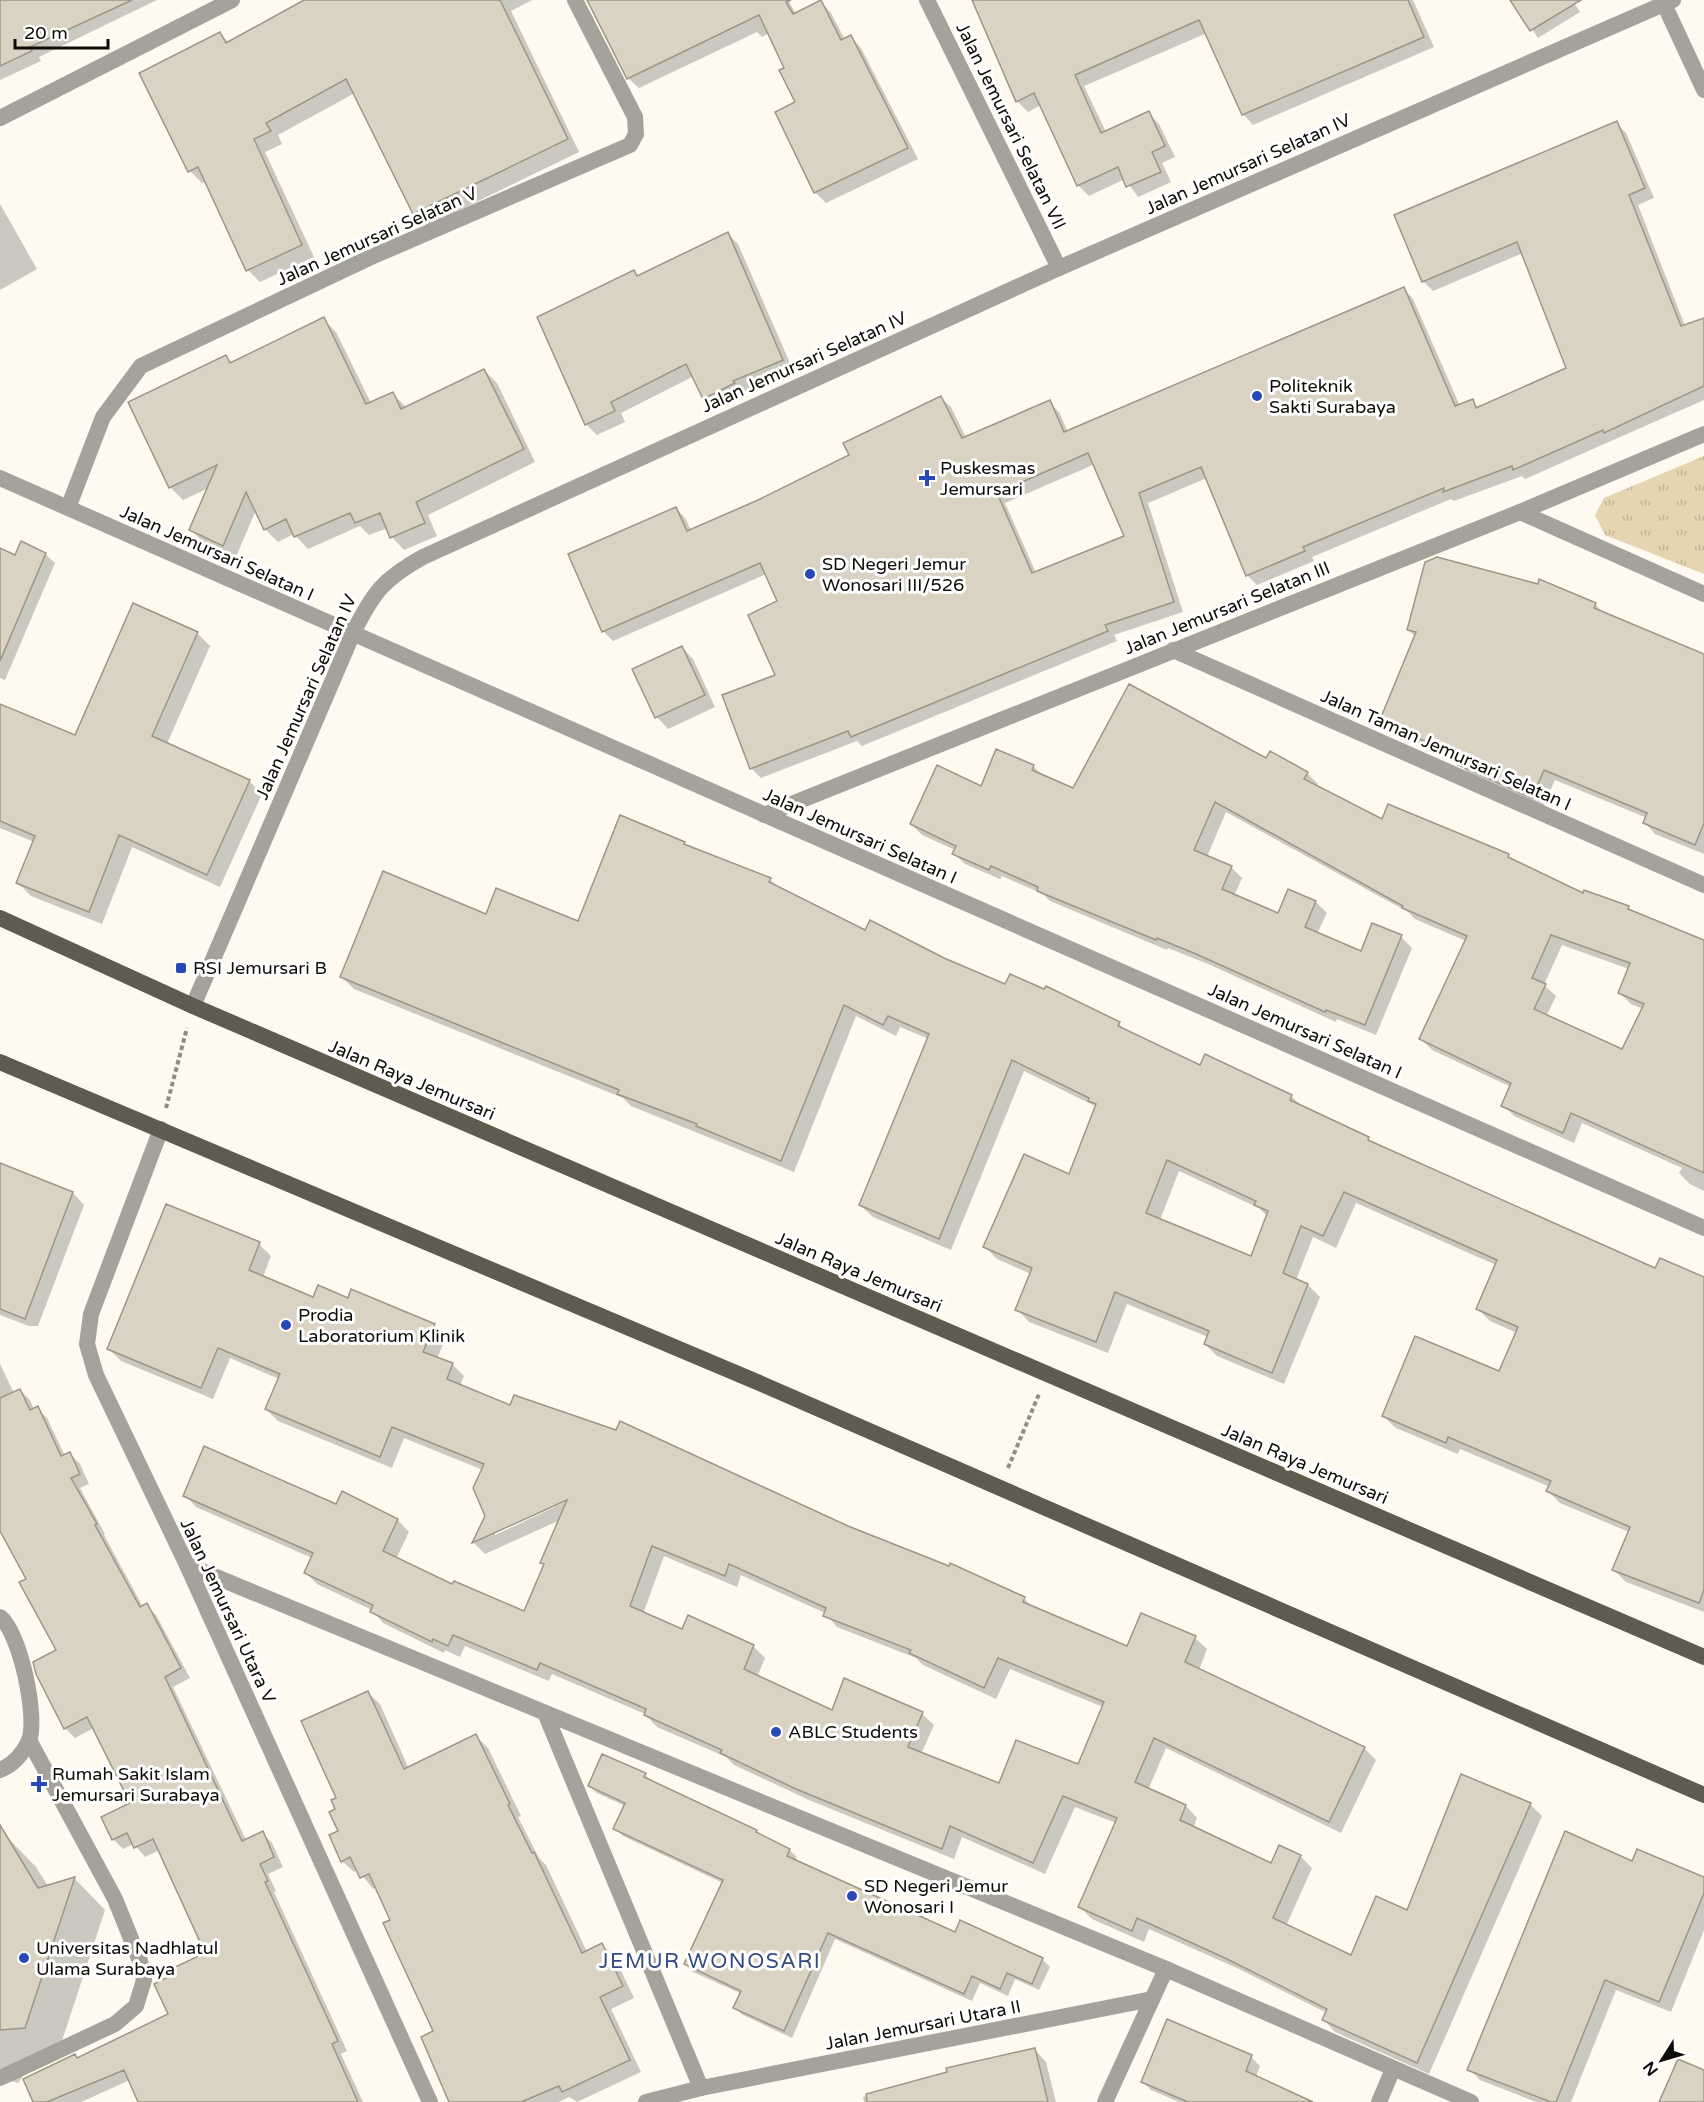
<svg xmlns="http://www.w3.org/2000/svg" width="1704" height="2102" font-family="'Varela Round',sans-serif">
<style>
.park{fill:url(#park-tufts)}
.shadow{fill:#0003;fill-rule:evenodd}
.building{fill:#dad3c3;stroke:#9c9686;stroke-width:1.5;fill-rule:evenodd}
.lines{fill:none;stroke-linecap:round;stroke-linejoin:round}
.path{stroke:#908d86;stroke-width:4;stroke-dasharray:4.5 3;stroke-linecap:butt}
.service{stroke:#a5a29b;stroke-width:16}
.minor{stroke:#a5a29b;stroke-width:16}
.primary{stroke:#605b4f;stroke-width:16}
.poi-dot{fill:#2848b8;stroke:#fff;stroke-width:2}
.labels{text-anchor:middle;dominant-baseline:central;stroke-width:6;stroke-linejoin:round;paint-order:stroke}
.street-label{font-size:18px;fill:#0e0c07;stroke:#fff}
.poi-label{font-size:18px;fill:#0e0c07;stroke:#fff;text-anchor:start}
.quarter-label{font-size:21px;letter-spacing:1.5px;fill:#344a83;stroke:#fff}
</style>
<defs>
<pattern id="park-tufts" width="24" height="20" patternUnits="userSpaceOnUse" patternTransform="scale(1.5)"><rect width="24" height="20" fill="#e5d5b0"/><path d="M3 7l-1-3M5 7V3M7 7l1-3M15 17l-1-3M17 17v-4M19 17l1-3" fill="none" stroke="#c3b696"/></pattern>
</defs>
<rect width="100%" height="100%" fill="#fefaf0"/>
<polygon class="park" points="1704,456 1704,574 1605,535 1595,515 1604,498"/>
<g class="shadow">
<polygon points="0,0 157,0 39,57 41,61 0,80"/>
<polygon points="310,0 532,0 511,11 579,152 427,226 414,213 355,93 278,135 282,144 265,152 314,257 260,282 248,270 206,181 202,183 190,171 220,33 229,43"/>
<polygon points="588,0 788,0 796,14 821,2 831,13 845,40 851,37 861,48 918,159 826,203 815,192 797,103 786,68 769,33 762,37 757,32 639,88 628,78"/>
<polygon points="991,0 1413,0 1434,47 1253,125 1243,114 1207,33 1084,86 1106,132 1148,113 1159,124 1175,157 1162,163 1171,182 1138,197 1125,179 1089,196 1078,185 1041,105 1028,112 1017,101"/>
<polygon points="1512,0 1572,0 1580,12 1538,38"/>
<path d="M1616,123L1626,133L1654,198L1638,205L1685,326L1704,319V400L1525,479L1522,476L1454,501L1451,499L1312,557L1314,561L1257,585L1247,575L1207,478L1148,503L1183,612L1114,635L1117,641L862,746L857,741L761,778L751,768L777,676L779,602L766,574L613,641L603,631L676,508L685,518L691,530L759,501L851,455L941,398L951,407L966,438L1049,402L1059,412L1068,432L1404,289L1413,299L1460,406L1472,401L1479,408L1568,369L1523,253L1433,291L1423,281ZM1095,464L1126,537L1036,573L1005,503Z"/>
<polygon points="0,204 37,269 0,290"/>
<polygon points="727,233 738,244 793,370 743,392 744,394 715,409 704,398 694,376 621,413 625,422 597,435 586,424 634,272 638,277"/>
<polygon points="323,319 336,332 371,403 393,394 407,408 484,370 497,383 535,462 428,515 437,536 404,550 392,537 388,528 369,535 360,526 308,549 294,534 278,542 265,529 256,510 236,557 204,543 191,530 209,488 183,500 170,487 226,357 233,364"/>
<polygon points="0,550 16,556 45,554 55,563 5,680 0,678"/>
<polygon points="1595,604 1605,615 1704,658 1704,854 1655,834 1645,823 1647,818 1555,780 1543,807 1471,775 1460,765 1461,762 1391,732 1381,722 1416,637 1408,630"/>
<polygon points="197,633 210,646 167,744 249,781 262,794 220,887 132,847 102,924 31,896 18,883 34,842 0,828 0,706 75,737"/>
<polygon points="682,647 693,659 715,707 668,729 657,717 634,670"/>
<path d="M1266,760L1307,773L1318,784L1316,787L1382,821L1508,856L1515,863L1584,895L1628,907L1633,912L1704,941V1191L1690,1184L1679,1173L1682,1168L1582,1123L1574,1143L1514,1116L1503,1105L1511,1087L1432,1050L1421,1039L1466,941L1415,919L1408,912L1226,812L1207,857L1231,867L1242,878L1234,896L1278,915L1316,902L1327,913L1317,934L1362,953L1401,937L1412,948L1376,1035L1337,1019L1336,1022L1208,964L1168,948L1167,950L1050,901L1043,894L1002,876L1000,879L965,864L954,853L955,850L922,835L911,824L982,788L1033,766L1043,776L1074,790ZM1562,945L1629,969L1620,993L1631,1004L1643,1009L1623,1051L1546,1017L1556,996L1544,985Z"/>
<path d="M684,843L689,848L770,879L780,889L866,932L943,959L1006,986L1119,1024L1126,1031L1201,1067L1291,1096L1304,1108L1368,1139L1375,1145L1656,1270L1704,1279V1612L1626,1582L1614,1570L1629,1532L1560,1503L1548,1491L1550,1487L1460,1449L1458,1454L1396,1428L1383,1416L1500,1373L1517,1333L1490,1321L1478,1309L1496,1265L1356,1203L1336,1248L1313,1237L1296,1280L1308,1285L1320,1297L1284,1384L1217,1356L1205,1344L1208,1337L1127,1304L1108,1353L1029,1322L1017,1309L1031,1274L997,1259L985,1247L1070,1176L1097,1107L1024,1071L951,1250L873,1217L860,1205L929,1039L900,1027L896,1036L856,1016L794,1172L631,1106L623,1098L354,989L342,977L486,916L579,923ZM1179,1171L1259,1208L1268,1217L1252,1258L1160,1220Z"/>
<polygon points="0,1165 73,1193 84,1205 38,1326 29,1326 0,1315"/>
<path d="M167,1206L259,1244L271,1256L263,1277L313,1299L349,1300L434,1325L446,1337L437,1359L452,1364L464,1376L460,1386L848,1528L1024,1599L1035,1609L1128,1648L1142,1615L1195,1638L1207,1649L1199,1670L1364,1748L1376,1760L1341,1833L1166,1748L1148,1790L1186,1806L1197,1818L1193,1828L1272,1865L1300,1856L1312,1868L1286,1926L1351,1957L1407,1912L1530,1804L1542,1816L1429,2074L1335,2032L1324,2020L1327,2013L1239,1969L1149,1929L1144,1942L1092,1919L1080,1907L1116,1823L1075,1807L1045,1874L962,1837L954,1859L809,1800L734,1765L726,1757L657,1727L645,1714L552,1674L549,1681L465,1646L460,1657L445,1650L444,1653L383,1623L372,1610L317,1584L305,1572L312,1558L196,1507L185,1495L337,1506L398,1520L409,1532L396,1559L453,1586L525,1613L545,1565L542,1562L560,1520L485,1554L474,1543L487,1516L483,1470L404,1438L392,1468L278,1421L266,1409L279,1379L230,1358L213,1399L121,1361L109,1349ZM573,1495L574,1498L495,1535V1531ZM664,1556L737,1587L741,1575L825,1613L837,1627L916,1658L923,1665L996,1699L1010,1669L1103,1707L1079,1766L1000,1785L921,1754L934,1725L922,1714L832,1712L757,1677L765,1658L753,1646L683,1631L643,1614Z"/>
<polygon points="0,1364 14,1393 20,1390 30,1400 34,1410 37,1408 47,1418 65,1456 70,1454 80,1464 89,1484 80,1488 105,1534 104,1535 143,1607 146,1605 156,1615 190,1678 173,1687 246,1840 262,1833 272,1843 283,1867 268,1874 276,1891 274,1892 347,2051 341,2054 363,2102 140,2102 130,2080 81,2102 35,2102 78,2059 170,2015 176,1975 207,1954 160,1850 145,1857 134,1844 123,1849 113,1839 132,1804 94,1728 75,1738 65,1728 59,1650 28,1579 0,1528"/>
<polygon points="368,1693 380,1704 409,1769 476,1736 488,1748 521,1816 518,1817 539,1858 546,1865 587,1952 602,1945 614,1956 634,1998 611,2009 641,2072 577,2102 569,2097 559,2102 451,2102 435,2032 392,1920 376,1887 373,1889 358,1870 354,1872 342,1861 337,1799"/>
<polygon points="645,1775 653,1782 789,1850 797,1857 795,1861 956,1934 1042,1959 1050,1967 1039,1990 1015,1979 1008,1996 980,1983 972,2001 835,1939 792,2038 743,2015 735,2008 742,1994 693,1972 685,1964 723,1883 623,1836 615,1828 625,1806 597,1793 589,1786"/>
<polygon points="5,1835 36,1867 48,1886 75,1879 105,1910 56,2059 34,2061 18,2083 0,2078 0,1837"/>
<polygon points="1632,1863 1704,1879 1704,1930 1671,2012 1616,1990 1571,2102 1536,2102 1480,2080 1469,2069"/>
<polygon points="1035,2050 1046,2062 1056,2102 864,2102 863,2097"/>
<polygon points="1251,2057 1260,2066 1256,2077 1310,2102 1179,2102 1151,2090 1142,2081"/>
</g>
<g class="building">
<polygon points="0,0 132,0 30,47 32,51 0,66"/>
<polygon points="304,0 500,0 568,139 413,214 346,79 266,123 271,131 254,139 302,245 246,271 198,167 188,172 139,73 220,32 226,43"/>
<polygon points="587,0 791,0 786,2 793,14 821,0 841,40 851,35 908,148 814,193 775,112 795,102 779,70 784,68 759,15 627,79"/>
<polygon points="972,0 1408,0 1424,37 1242,115 1199,20 1075,75 1101,133 1149,111 1165,146 1152,152 1161,172 1126,187 1118,167 1077,186 1034,93 1016,102"/>
<polygon points="1510,0 1581,0 1530,31"/>
<path d="M1617,121L1645,188L1629,195L1681,326L1704,318V386L1604,433L1603,430L1513,470L1512,466L1443,492L1444,488L1303,547L1305,551L1246,576L1201,467L1139,493L1174,602L1105,625L1108,631L851,737L848,731L750,769L722,695L775,675L748,615L777,601L760,563L602,632L568,554L676,507L687,531L758,500L849,455L843,443L941,396L962,438L1050,400L1064,432L1404,287L1455,406L1473,399L1476,408L1566,368L1517,242L1422,282L1394,215ZM1088,453L1124,536L1032,573L997,493Z"/>
<polygon points="728,232 783,360 733,381 735,383 703,399 686,364 611,402 615,411 585,425 537,317 634,270 637,276"/>
<polygon points="324,317 366,404 393,392 401,409 484,369 524,449 416,502 425,523 390,538 380,513 355,523 350,513 294,537 286,519 264,530 246,492 223,546 189,530 217,465 169,488 128,402 226,355 230,363"/>
<polygon points="21,541 46,553 0,661 0,548 15,555"/>
<polygon points="1437,557 1538,584 1539,579 1596,603 1594,608 1704,654 1704,823 1695,845 1643,823 1647,813 1544,770 1532,798 1458,765 1462,757 1379,722 1416,632 1407,630 1425,562"/>
<polygon points="133,603 198,632 152,736 250,780 207,875 119,835 89,912 16,883 35,836 0,821 0,704 75,735"/>
<polygon points="682,646 705,695 655,718 632,669"/>
<path d="M1129,684L1266,758L1270,751L1308,772L1304,779L1382,819L1388,804L1509,854L1508,857L1583,893L1584,890L1629,906L1628,909L1704,940V1173L1571,1113L1563,1133L1501,1106L1511,1083L1419,1039L1467,936L1402,908L1403,906L1215,802L1194,850L1232,866L1222,889L1278,913L1288,889L1316,901L1305,927L1361,951L1372,923L1402,935L1365,1025L1326,1010L1325,1012L1196,954L1157,938L1156,940L1037,891L1038,887L991,866L989,870L952,854L956,846L910,824L937,765L981,786L996,749L1034,765L1032,770L1073,788ZM1551,935L1630,963L1618,993L1644,1004L1622,1049L1534,1009L1546,984L1532,978Z"/>
<path d="M620,815L685,842L684,844L771,878L769,882L865,930L870,920L944,958L1005,984L1010,974L1044,989L1046,986L1120,1022L1118,1026L1200,1065L1205,1054L1292,1095L1290,1100L1369,1137L1368,1140L1655,1268L1660,1258L1704,1277V1590L1699,1603L1612,1570L1630,1527L1546,1491L1551,1481L1448,1437L1446,1443L1382,1416L1415,1336L1499,1371L1518,1327L1476,1309L1497,1260L1344,1192L1323,1236L1301,1226L1283,1273L1308,1284L1272,1373L1204,1344L1209,1331L1115,1292L1096,1342L1015,1310L1032,1268L983,1247L1024,1154L1069,1174L1096,1104L1088,1101L1089,1098L1012,1060L939,1239L859,1205L929,1034L888,1016L883,1025L844,1005L781,1161L696,1126L697,1124L617,1094L619,1090L340,977L383,871L486,914L496,888L578,921ZM1167,1160L1256,1201L1254,1205L1268,1211L1251,1256L1146,1213Z"/>
<polygon points="0,1163 73,1192 25,1319 0,1309"/>
<path d="M166,1204L260,1242L249,1270L313,1297L318,1285L348,1298L351,1289L435,1324L423,1352L453,1363L447,1379L510,1405L514,1395L616,1430L620,1421L848,1526L949,1566L950,1563L1025,1597L1023,1602L1127,1646L1141,1613L1196,1636L1185,1662L1365,1747L1329,1822L1154,1738L1135,1782L1186,1805L1180,1820L1271,1863L1279,1845L1301,1855L1273,1918L1351,1955L1376,1896L1407,1910L1461,1774L1531,1803L1417,2063L1322,2020L1327,2009L1225,1958L1137,1918L1132,1931L1078,1907L1117,1818L1063,1796L1033,1863L950,1826L942,1849L796,1789L720,1753L722,1750L644,1715L646,1709L540,1663L537,1670L453,1635L448,1646L433,1639L432,1642L370,1612L373,1605L304,1573L313,1553L183,1496L204,1446L336,1504L342,1491L398,1519L383,1551L452,1584L454,1581L524,1611L544,1564L540,1563L567,1500L472,1543L485,1516L473,1488L484,1464L392,1427L380,1457L265,1409L280,1374L218,1348L201,1388L107,1349ZM652,1546L725,1576L729,1564L826,1608L823,1616L911,1650L909,1653L984,1688L998,1658L1104,1702L1078,1764L1016,1740L999,1783L908,1747L923,1712L844,1678L832,1710L744,1669L754,1645L688,1615L682,1629L630,1606Z"/>
<polygon points="20,1389 30,1410 38,1406 61,1456 70,1452 80,1474 71,1478 97,1524 95,1525 140,1607 147,1603 181,1668 165,1677 242,1841 263,1831 274,1857 260,1864 268,1881 265,1882 338,2041 332,2044 358,2102 138,2102 124,2070 47,2102 33,2102 23,2079 75,2054 77,2058 168,2014 154,1984 174,1974 171,1969 205,1953 153,1839 134,1848 127,1833 112,1840 101,1817 130,1803 87,1717 64,1729 36,1674 33,1662 56,1650 19,1582 26,1579 0,1531 0,1398"/>
<polygon points="368,1691 404,1769 476,1734 510,1804 508,1805 532,1853 534,1852 582,1953 602,1943 623,1986 600,1997 630,2060 562,2092 559,2086 521,2102 449,2102 421,2037 433,2031 383,1923 390,1920 369,1874 360,1878 350,1857 341,1862 329,1835 338,1831 329,1812 335,1809 331,1800 336,1798 301,1721"/>
<polygon points="602,1754 646,1773 644,1777 757,1830 756,1832 790,1849 787,1856 955,1932 960,1920 1043,1958 1032,1984 1007,1973 1000,1989 972,1976 964,1994 828,1933 784,2031 733,2008 741,1991 684,1964 723,1880 613,1829 625,1803 588,1786"/>
<polygon points="0,1825 38,1888 75,1877 25,2028 0,2030"/>
<polygon points="1565,1831 1632,1861 1637,1849 1704,1877 1704,1893 1659,2002 1605,1980 1556,2102 1551,2102 1467,2070"/>
<polygon points="1167,2019 1252,2055 1246,2071 1313,2102 1188,2102 1141,2082"/>
<polygon points="1035,2048 1048,2102 867,2102 866,2094 947,2072 946,2068"/>
<polygon points="1678,2059 1704,2070 1704,2102 1659,2102"/>
</g>
<g class="lines">
<g class="path">
<polyline points="166,1108 187,1028"/>
<polyline points="1008,1468 1039,1394"/>
</g>
<g class="service">
<path d="M0,1617C20,1632 38,1717 29,1741C23,1753 13,1765 0,1770"/>
<polyline points="0,2078 115,2024 136,2006 144,1980 140,1961 115,1899 29,1740"/>
</g>
<g class="minor">
<polyline points="927,0 1059,268"/>
<polyline points="1664,4 1704,90"/>
<polyline points="0,118 232,0"/>
<polyline points="0,478 1704,1228"/>
<polyline points="68,508 103,417 141,366 369,258 630,145 636,134 635,117 575,0"/>
<polyline points="1520,512 1704,594"/>
<polyline points="1173,650 1704,885"/>
<polyline points="764,815 1520,512 1704,434"/>
<path d="M193,1006L353,633C373,593 383,579 423,557L1059,268L1673,0"/>
<polyline points="161,1129 91,1314 87,1344 96,1375 187,1565 430,2102"/>
<polyline points="187,1565 1166,1969 1471,2102"/>
<polyline points="545,1713 701,2088"/>
<polyline points="646,2102 701,2088 1152,1999"/>
<polyline points="1105,2102 1166,1969"/>
<polyline points="1379,2102 1393,2069"/>
</g>
<g class="primary">
<polyline points="0,918 193,1006 1704,1657"/>
<polyline points="0,1062 764,1385 1704,1795"/>
</g>
</g>
<g class="poi-dot">
<circle cx="1257" cy="396" r="6"/>
<path d="M924 469h6v6h6v6h-6v6h-6v-6h-6v-6h6z"/>
<circle cx="810" cy="574" r="6"/>
<rect x="175" y="962" width="12" height="12" rx="3"/>
<circle cx="286" cy="1325" r="6"/>
<circle cx="776" cy="1732" r="6"/>
<path d="M36 1775h6v6h6v6h-6v6h-6v-6h-6v-6h6z"/>
<circle cx="852" cy="1896" r="6"/>
<circle cx="24" cy="1958" r="6"/>
</g>
<g class="labels">
<g class="street-label">
<text transform="translate(1011 126) rotate(64)">Jalan Jemursari Selatan VII</text>
<text transform="translate(1248 164) rotate(-24)">Jalan Jemursari Selatan IV</text>
<text transform="translate(377 236) rotate(-24)">Jalan Jemursari Selatan V</text>
<text transform="translate(804 362) rotate(-24)">Jalan Jemursari Selatan IV</text>
<text transform="translate(217 553) rotate(24)">Jalan Jemursari Selatan I</text>
<text transform="translate(1227 608) rotate(-22)">Jalan Jemursari Selatan III</text>
<text transform="translate(306 697) rotate(-66)">Jalan Jemursari Selatan IV</text>
<text transform="translate(1446 750) rotate(24)">Jalan Taman Jemursari Selatan I</text>
<text transform="translate(860 836) rotate(24)">Jalan Jemursari Selatan I</text>
<text transform="translate(1305 1031) rotate(24)">Jalan Jemursari Selatan I</text>
<text transform="translate(412 1080) rotate(23)">Jalan Raya Jemursari</text>
<text transform="translate(859 1272) rotate(23)">Jalan Raya Jemursari</text>
<text transform="translate(1305 1464) rotate(23)">Jalan Raya Jemursari</text>
<text transform="translate(228 1611) rotate(65)">Jalan Jemursari Utara V</text>
<text transform="translate(923 2025) rotate(-11)">Jalan Jemursari Utara II</text>
</g>
<g class="poi-label">
<text x="1269" y="386">Politeknik<tspan x="1269" dy="21">Sakti Surabaya</tspan></text>
<text x="940" y="468">Puskesmas<tspan x="940" dy="21">Jemursari</tspan></text>
<text x="822" y="564">SD Negeri Jemur<tspan x="822" dy="21">Wonosari III/526</tspan></text>
<text x="193" y="968">RSI Jemursari B</text>
<text x="298" y="1315">Prodia<tspan x="298" dy="21">Laboratorium Klinik</tspan></text>
<text x="788" y="1732">ABLC Students</text>
<text x="52" y="1774">Rumah Sakit Islam<tspan x="52" dy="21">Jemursari Surabaya</tspan></text>
<text x="864" y="1886">SD Negeri Jemur<tspan x="864" dy="21">Wonosari I</tspan></text>
<text x="36" y="1948">Universitas Nadhlatul<tspan x="36" dy="21">Ulama Surabaya</tspan></text>
</g>
<g class="quarter-label">
<text x="710" y="1961">JEMUR WONOSARI</text>
</g>
</g>
<g transform="translate(1662 2060) rotate(233)" stroke="#ffffff" stroke-width="4.5" paint-order="stroke">
<path d="M0-4.5L10 22L0 15L-10 22Z" fill="#0e0c07"/>
<text y="-9" font-size="16" font-weight="bold" text-anchor="middle" fill="#0e0c07">N</text>
</g>
<path d="M15 39v9h93v-9" fill="none" stroke="#0e0c07" stroke-width="3"/>
<text x="24" y="39" font-size="18" fill="#0e0c07" stroke="#ffffff" stroke-width="4.5" paint-order="stroke">20 m</text>
</svg>
